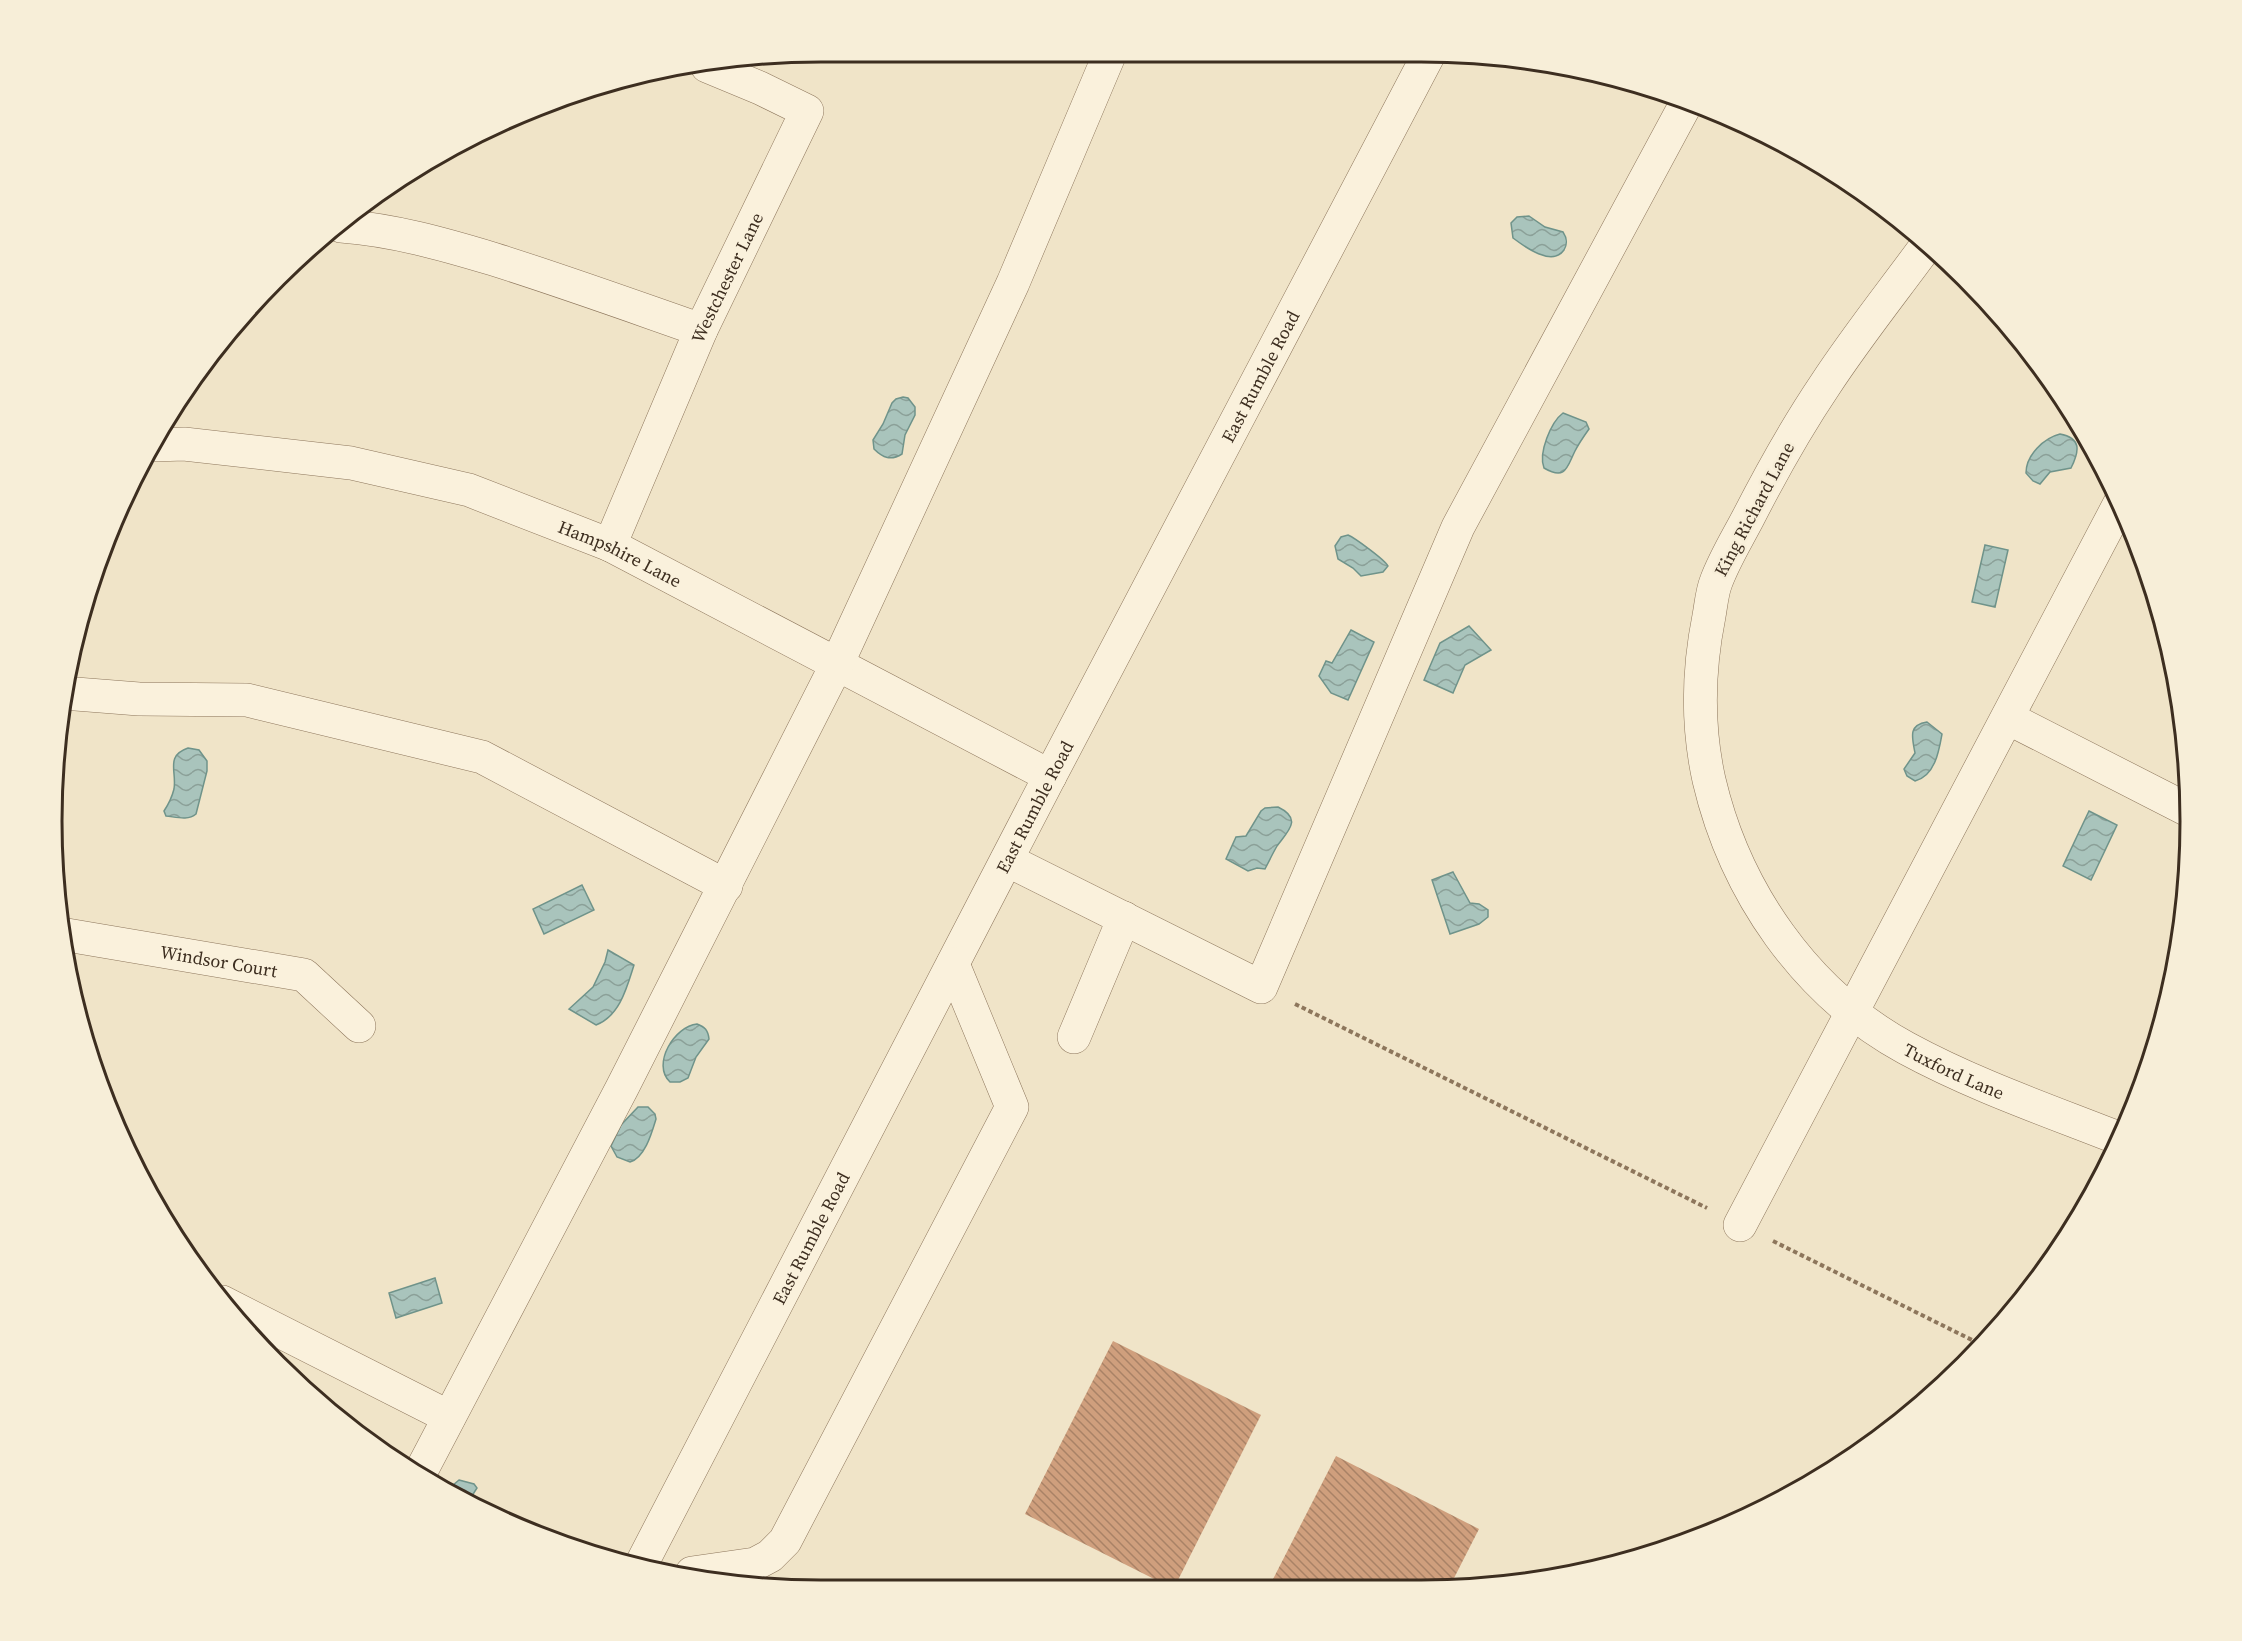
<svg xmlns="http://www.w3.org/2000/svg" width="2242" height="1641" font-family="'Source Serif 4',serif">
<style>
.water{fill:url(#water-waves);stroke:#6f938a;stroke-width:1.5}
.building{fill:url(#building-back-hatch)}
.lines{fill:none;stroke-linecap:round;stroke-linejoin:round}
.minor-casing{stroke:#8d765c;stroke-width:34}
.path{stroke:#8d765c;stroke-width:4;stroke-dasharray:4.5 3;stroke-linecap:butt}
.minor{stroke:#faf1dc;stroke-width:33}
.labels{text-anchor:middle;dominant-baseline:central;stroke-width:5;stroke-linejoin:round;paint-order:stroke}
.street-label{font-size:18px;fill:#3d2e20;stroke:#f7eed8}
.rim{fill:none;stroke:#3d2e20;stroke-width:3}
</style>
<defs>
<pattern id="water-waves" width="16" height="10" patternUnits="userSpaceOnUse" patternTransform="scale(1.5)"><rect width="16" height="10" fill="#a9c4bc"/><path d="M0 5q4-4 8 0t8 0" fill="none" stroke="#8ba098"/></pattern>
<pattern id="building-back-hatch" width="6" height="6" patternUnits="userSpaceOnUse" patternTransform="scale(1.5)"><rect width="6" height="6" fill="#cf9f7d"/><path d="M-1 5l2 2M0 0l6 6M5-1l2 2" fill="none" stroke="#a98266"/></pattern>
</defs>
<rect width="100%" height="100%" fill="#f0e4c8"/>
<g class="water">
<path d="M1529,216L1545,227L1563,232C1567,238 1568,243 1564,250C1552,267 1525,247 1513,238L1511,223L1517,217Z"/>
<path d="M903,397L908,398L915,407V415L905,435L902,454C891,461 883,458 874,449L873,440L883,424L892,403L896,399Z"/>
<path d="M1563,413L1586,422L1589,429C1584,436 1579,443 1575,451C1567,467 1566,481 1544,468C1538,453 1551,422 1563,413Z"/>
<path d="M2060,434C2081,438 2080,450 2071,468L2050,472L2040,484L2033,481L2026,473C2026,455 2044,438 2060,434Z"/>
<path d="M1348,535C1355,538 1385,560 1388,566L1383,572L1361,576L1353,568L1338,559L1335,546L1341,537Z"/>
<polygon points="1985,545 2008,550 1995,607 1972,602"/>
<polygon points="1469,626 1491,650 1465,665 1453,693 1424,680 1440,643"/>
<polygon points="1351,630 1374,642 1348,700 1331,693 1319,676 1326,661 1332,663"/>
<path d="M1927,722L1942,734C1939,751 1935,776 1915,781L1907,776L1904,769L1915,753C1912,737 1908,725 1927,722Z"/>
<path d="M188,748L199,750L207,761V771L196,814C188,821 176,817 166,816L164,811C168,805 172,797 174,789C177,771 165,756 188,748Z"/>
<path d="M1278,807C1303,819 1288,831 1277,846C1273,853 1269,861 1265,869L1257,868L1248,871L1226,859L1236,837L1246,836L1261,811L1265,808Z"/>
<polygon points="2089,811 2117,825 2091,880 2063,866"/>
<polygon points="1453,872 1470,903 1479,904 1488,910 1488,917 1479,924 1450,934 1432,880"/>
<polygon points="582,885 594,910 544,934 533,909"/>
<path d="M608,950L634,965C627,987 620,1016 596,1025L569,1009L593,987L605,962Z"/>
<path d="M697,1024C705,1027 708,1030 709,1039L696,1057L688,1078L680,1082H670C651,1064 675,1026 697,1024Z"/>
<path d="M638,1107H648L655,1114L656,1119C652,1132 645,1158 630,1162L617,1157L611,1146L621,1125Z"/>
<polygon points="435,1278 442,1303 396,1318 389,1293"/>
<polygon points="459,1480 474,1484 477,1488 468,1502 446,1491"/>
</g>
<g class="building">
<polygon points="1113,1341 1261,1415 1175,1586 1168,1586 1025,1514"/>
<polygon points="1336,1456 1479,1529 1451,1584 1270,1585"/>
</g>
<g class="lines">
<defs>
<g id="minor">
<path d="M341,226C394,230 443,244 493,259C563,281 632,306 701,330"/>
<path id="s1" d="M1929,242C1894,290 1857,336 1825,385C1796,428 1771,473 1748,518C1737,539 1724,560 1716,582C1712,592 1711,605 1709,616C1698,671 1697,726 1709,780C1735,891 1805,993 1906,1048C1974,1085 2047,1110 2118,1138"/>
<path id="s2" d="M154,445L184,444L351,463L469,490L610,545L1050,776"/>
<path id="s3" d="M610,545L701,330L807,111L760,88L707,66"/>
<polyline points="63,693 139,699 247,700 482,757 726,886"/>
<polyline points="2008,718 2188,810"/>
<polyline points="1007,860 1261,987 1458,527 1688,100"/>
<path id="s4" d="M61,934L304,975L359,1026"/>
<polyline points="1074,1037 1124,918"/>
<polyline points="1740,1225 2120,503"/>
<polyline points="222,1302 449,1417"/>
<polyline points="419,1475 622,1088 837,664 1013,283 1111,51"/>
<path id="s5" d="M642,1563L1050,776L1430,52"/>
<polyline points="692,1573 755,1564 770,1556 785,1541 1012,1107 953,964"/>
</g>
</defs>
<use href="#minor" class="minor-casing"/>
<g class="path">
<polyline points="1295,1004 1707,1208"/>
<polyline points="1773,1241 1982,1345"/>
</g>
<use href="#minor" class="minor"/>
</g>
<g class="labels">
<g class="street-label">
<text stroke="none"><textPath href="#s3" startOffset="292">Westchester Lane</textPath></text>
<text stroke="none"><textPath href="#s5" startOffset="1338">East Rumble Road</textPath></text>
<text transform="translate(1754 509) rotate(-62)">King Richard Lane</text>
<text stroke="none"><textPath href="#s2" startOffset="483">Hampshire Lane</textPath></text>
<text stroke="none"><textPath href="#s5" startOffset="852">East Rumble Road</textPath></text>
<text stroke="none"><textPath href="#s4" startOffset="160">Windsor Court</textPath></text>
<text stroke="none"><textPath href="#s1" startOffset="998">Tuxford Lane</textPath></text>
<text stroke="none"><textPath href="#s5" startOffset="366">East Rumble Road</textPath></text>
</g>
</g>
<path d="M0 0H2242V1641H0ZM821 62H1421A759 759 0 0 1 2180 821V821A759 759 0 0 1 1421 1580H821A759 759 0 0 1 62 821V821A759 759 0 0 1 821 62Z" fill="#f7eed8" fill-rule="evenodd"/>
<path class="rim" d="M821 62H1421A759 759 0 0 1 2180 821V821A759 759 0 0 1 1421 1580H821A759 759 0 0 1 62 821V821A759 759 0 0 1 821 62Z"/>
</svg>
